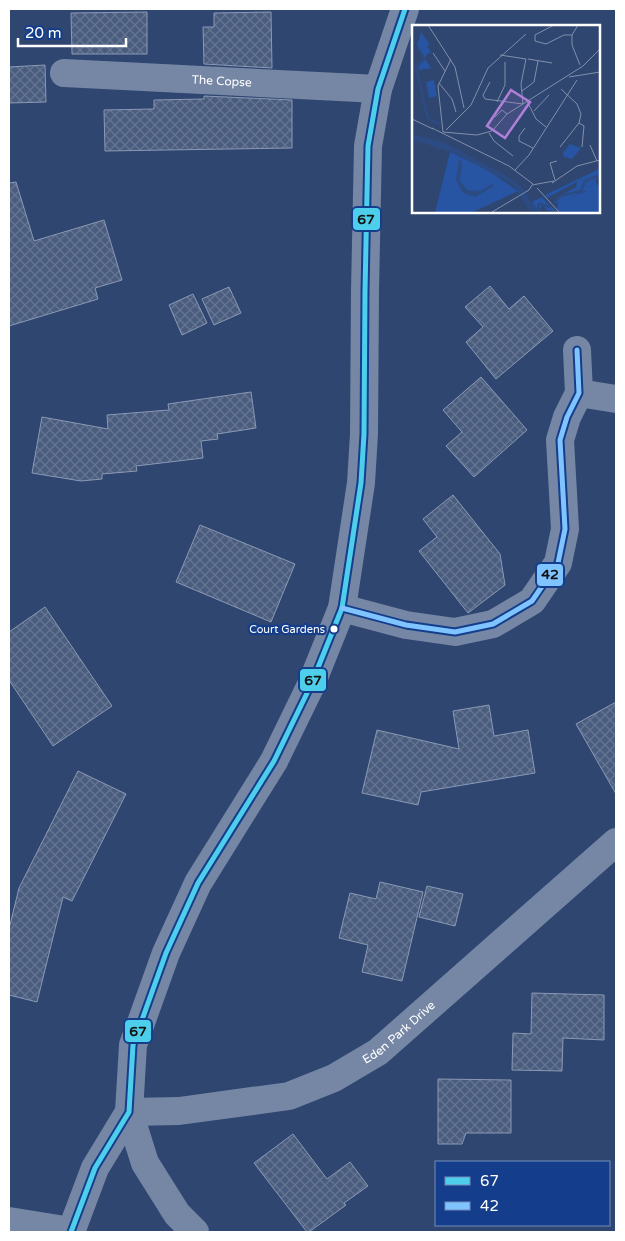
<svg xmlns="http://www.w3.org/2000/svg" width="625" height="1241" font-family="'Varela Round',sans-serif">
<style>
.building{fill:url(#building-cross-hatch);stroke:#8b99b4}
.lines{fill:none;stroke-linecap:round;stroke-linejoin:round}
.minor{stroke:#7687a5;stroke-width:28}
.bus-1-casing{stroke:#143e8c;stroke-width:9}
.bus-2-casing{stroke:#143e8c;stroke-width:9}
.bus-1{stroke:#4dcfeb;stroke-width:5}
.bus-2{stroke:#80c4ff;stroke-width:5}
.bus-dot{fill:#fff;stroke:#143e8c;stroke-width:2}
.labels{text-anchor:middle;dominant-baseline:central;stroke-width:4.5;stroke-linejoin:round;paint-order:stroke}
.bus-label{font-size:11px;fill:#fff;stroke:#143e8c;text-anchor:end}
.street-label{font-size:12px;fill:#fff;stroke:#143e8c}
.inset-river{fill:none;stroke:#2c4b83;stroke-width:2.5}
.inset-road{fill:none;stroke:#8290aa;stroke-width:1}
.view{fill:#b080d9;fill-opacity:0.15;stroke:#b080d9;stroke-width:2.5}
.inset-edge{fill:none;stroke:#fff;stroke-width:2.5}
.line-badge{stroke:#143e8c;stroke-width:2}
.pale-badge-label{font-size:14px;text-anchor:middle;font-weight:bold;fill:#111}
</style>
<defs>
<pattern id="building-cross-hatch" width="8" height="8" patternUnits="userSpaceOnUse" patternTransform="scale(1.25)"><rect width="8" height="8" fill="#4a5d7f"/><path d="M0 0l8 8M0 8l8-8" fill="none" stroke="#657592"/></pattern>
</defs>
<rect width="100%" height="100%" fill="#2f4671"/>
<g class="building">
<polygon points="147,12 147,54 72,54 71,13"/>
<polygon points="271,12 272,68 204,64 203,27 214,27 214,13"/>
<polygon points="45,65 46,102 9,103 9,67"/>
<polygon points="204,96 292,100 292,148 105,151 104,110 154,109 154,100 204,99"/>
<polygon points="16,182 34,241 104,220 122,280 95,288 98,299 9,326 9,183"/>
<polygon points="490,286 509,309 524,296 553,331 496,379 466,342 483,327 465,307"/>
<polygon points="229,287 241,313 214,325 202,299"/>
<polygon points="193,294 207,323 182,335 169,305"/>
<polygon points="481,377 527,430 474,477 446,446 462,432 443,410"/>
<polygon points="251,392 256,428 217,434 218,439 201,441 203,458 136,466 137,471 102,474 102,479 81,481 32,473 42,417 108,429 107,415 169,410 168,404"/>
<polygon points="453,495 500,554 505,585 468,613 419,551 437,537 423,519"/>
<polygon points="200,525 295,564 271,622 176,582"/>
<polygon points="45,607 112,706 53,746 9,680 9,632"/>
<polygon points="616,702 616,794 576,724"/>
<polygon points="489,705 494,736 528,730 535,773 421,792 418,805 362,793 377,730 459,749 453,711"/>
<polygon points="78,771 126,794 72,901 63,897 37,1002 9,995 9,929 19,888"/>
<polygon points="380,882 423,892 402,981 362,972 368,945 339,938 350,893 376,899"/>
<polygon points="427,886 463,894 455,926 419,917"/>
<polygon points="532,993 604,995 604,1040 563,1038 562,1071 512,1070 513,1033 531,1034"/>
<polygon points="438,1079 511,1080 511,1133 466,1133 462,1144 438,1144"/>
<polygon points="293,1134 327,1179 350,1162 368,1186 344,1203 346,1205 309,1232 307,1232 254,1163"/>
</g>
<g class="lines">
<g class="minor">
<path id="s1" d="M64,73L378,89"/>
<polyline points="579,393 616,399"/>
<polyline points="342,608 406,625 455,632 493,624 532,601 558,563 565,529 560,440 567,417 579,393 577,350"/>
<path id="s2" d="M129,1112L179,1111L289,1096L334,1078L378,1052L616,842"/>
<polyline points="129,1112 145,1163 177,1214 195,1232"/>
<polyline points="9,1221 71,1231"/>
<polyline points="71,1232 95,1168 129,1112 133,1045 166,953 198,883 274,761 311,685 342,608 361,483 364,434 365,291 368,146 378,89 405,9"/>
</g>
<defs>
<polyline id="bus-1" points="71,1232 95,1168 129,1112 133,1045 166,953 198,883 274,761 311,685 342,608 361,483 364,434 365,291 368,146 378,89 405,9"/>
<polyline id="bus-2" points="342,608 406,625 455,632 493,624 532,601 558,563 565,529 560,440 567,417 579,393 577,350"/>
</defs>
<use href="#bus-1" class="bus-1-casing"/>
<use href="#bus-2" class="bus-2-casing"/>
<use href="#bus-1" class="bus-1"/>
<use href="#bus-2" class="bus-2"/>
</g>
<circle class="bus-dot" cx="334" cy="629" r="4.5"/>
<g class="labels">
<g class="bus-label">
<text x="325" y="629">Court Gardens</text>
</g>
<g class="street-label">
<text stroke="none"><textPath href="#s1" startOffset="158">The Copse</textPath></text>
<text stroke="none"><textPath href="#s2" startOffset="289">Eden Park Drive</textPath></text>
</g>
</g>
<g transform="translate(412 25)">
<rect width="188" height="188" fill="#2f4671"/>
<path d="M9,7L18,20L15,21L19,27L14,30V35L19,43L7,45L6,39L14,34L5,20ZM38,127L72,143L106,166L61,187H23ZM187,162V187H148L145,185L146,176Z" fill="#2754a3"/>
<path d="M158,119L169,123L160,134L152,132L151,128ZM187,144V152L183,155L187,163L182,167L172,166L143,179L146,172L164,162L165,157L135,173L133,170ZM130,172L134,177L145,187L134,185L131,180L126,187L120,177Z" fill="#2754a3"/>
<path d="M22,55L25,71L17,73L14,57ZM171,169L177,181L164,187H154L150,180Z" fill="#2754a3"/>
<path d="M0,109L33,118L93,150L110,162L126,187L116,184L101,160L49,131L0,114ZM47,134L50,137L48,156L55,165L68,166L80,159L82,161L63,172L51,168L44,155Z" fill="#2c4b83"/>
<path class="inset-river" d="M5,21L12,34L4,42L16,94L28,99M142,179L148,171L169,166L173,156L188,150M125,186L127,179L139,182"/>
<path class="inset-road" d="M16,0L43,42L52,83M142,0L123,10V16L134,19L152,10H160M166,0L160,10V20L168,40M21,28L33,46M88,30L114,34L109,59L111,79M116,34L140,38M157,52L188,47M78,57L71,70L73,74L111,79M27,58L40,74L44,87M110,66L122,57L126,36M115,76L124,94L134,102M85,77L93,60V37M122,86L137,70M83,92L90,85L95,89M0,94L21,104M167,98L172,101L170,122M20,103L97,141L121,159M113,103L107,111V116L121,123M34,105L59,80L76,43L114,9M31,107L65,110L80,106L95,89L171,41L188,24M31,107L26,61L39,34M77,108L82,116L101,131M178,120L185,136M148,122L167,98L169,89L165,79L149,64M103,145L117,130L165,55M143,155L138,138L145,136M140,158L165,141L188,135M125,163L147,187M80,187L117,165L120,160L142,156"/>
<path class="view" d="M99,65L118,77L93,113L75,101Z"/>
<rect width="188" height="188" class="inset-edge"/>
</g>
<g class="line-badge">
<rect x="352" y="207" width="29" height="24" rx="5" fill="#4dcfeb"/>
<rect x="536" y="563" width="28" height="24" rx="5" fill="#80c4ff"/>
<rect x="299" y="668" width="28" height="24" rx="5" fill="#4dcfeb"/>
<rect x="124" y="1019" width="28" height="24" rx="5" fill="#4dcfeb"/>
</g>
<g class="pale-badge-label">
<text x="366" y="224">67</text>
<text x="550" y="579">42</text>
<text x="313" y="685">67</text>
<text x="138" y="1036">67</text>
</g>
<rect width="625" height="1241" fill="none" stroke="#ffffff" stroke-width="20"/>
<rect x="435" y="1161" width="175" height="65" fill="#143e8c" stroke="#728bba"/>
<rect x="445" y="1177" width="25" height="8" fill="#4dcfeb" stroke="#728bba"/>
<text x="480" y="1186" font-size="15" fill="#ffffff">67</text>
<rect x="445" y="1202" width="25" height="8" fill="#80c4ff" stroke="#728bba"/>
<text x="480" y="1211" font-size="15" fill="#ffffff">42</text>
<path d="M18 38v8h108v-8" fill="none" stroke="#ffffff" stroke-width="2.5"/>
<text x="25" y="38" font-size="15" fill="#ffffff" stroke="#143e8c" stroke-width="4" paint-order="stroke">20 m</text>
</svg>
